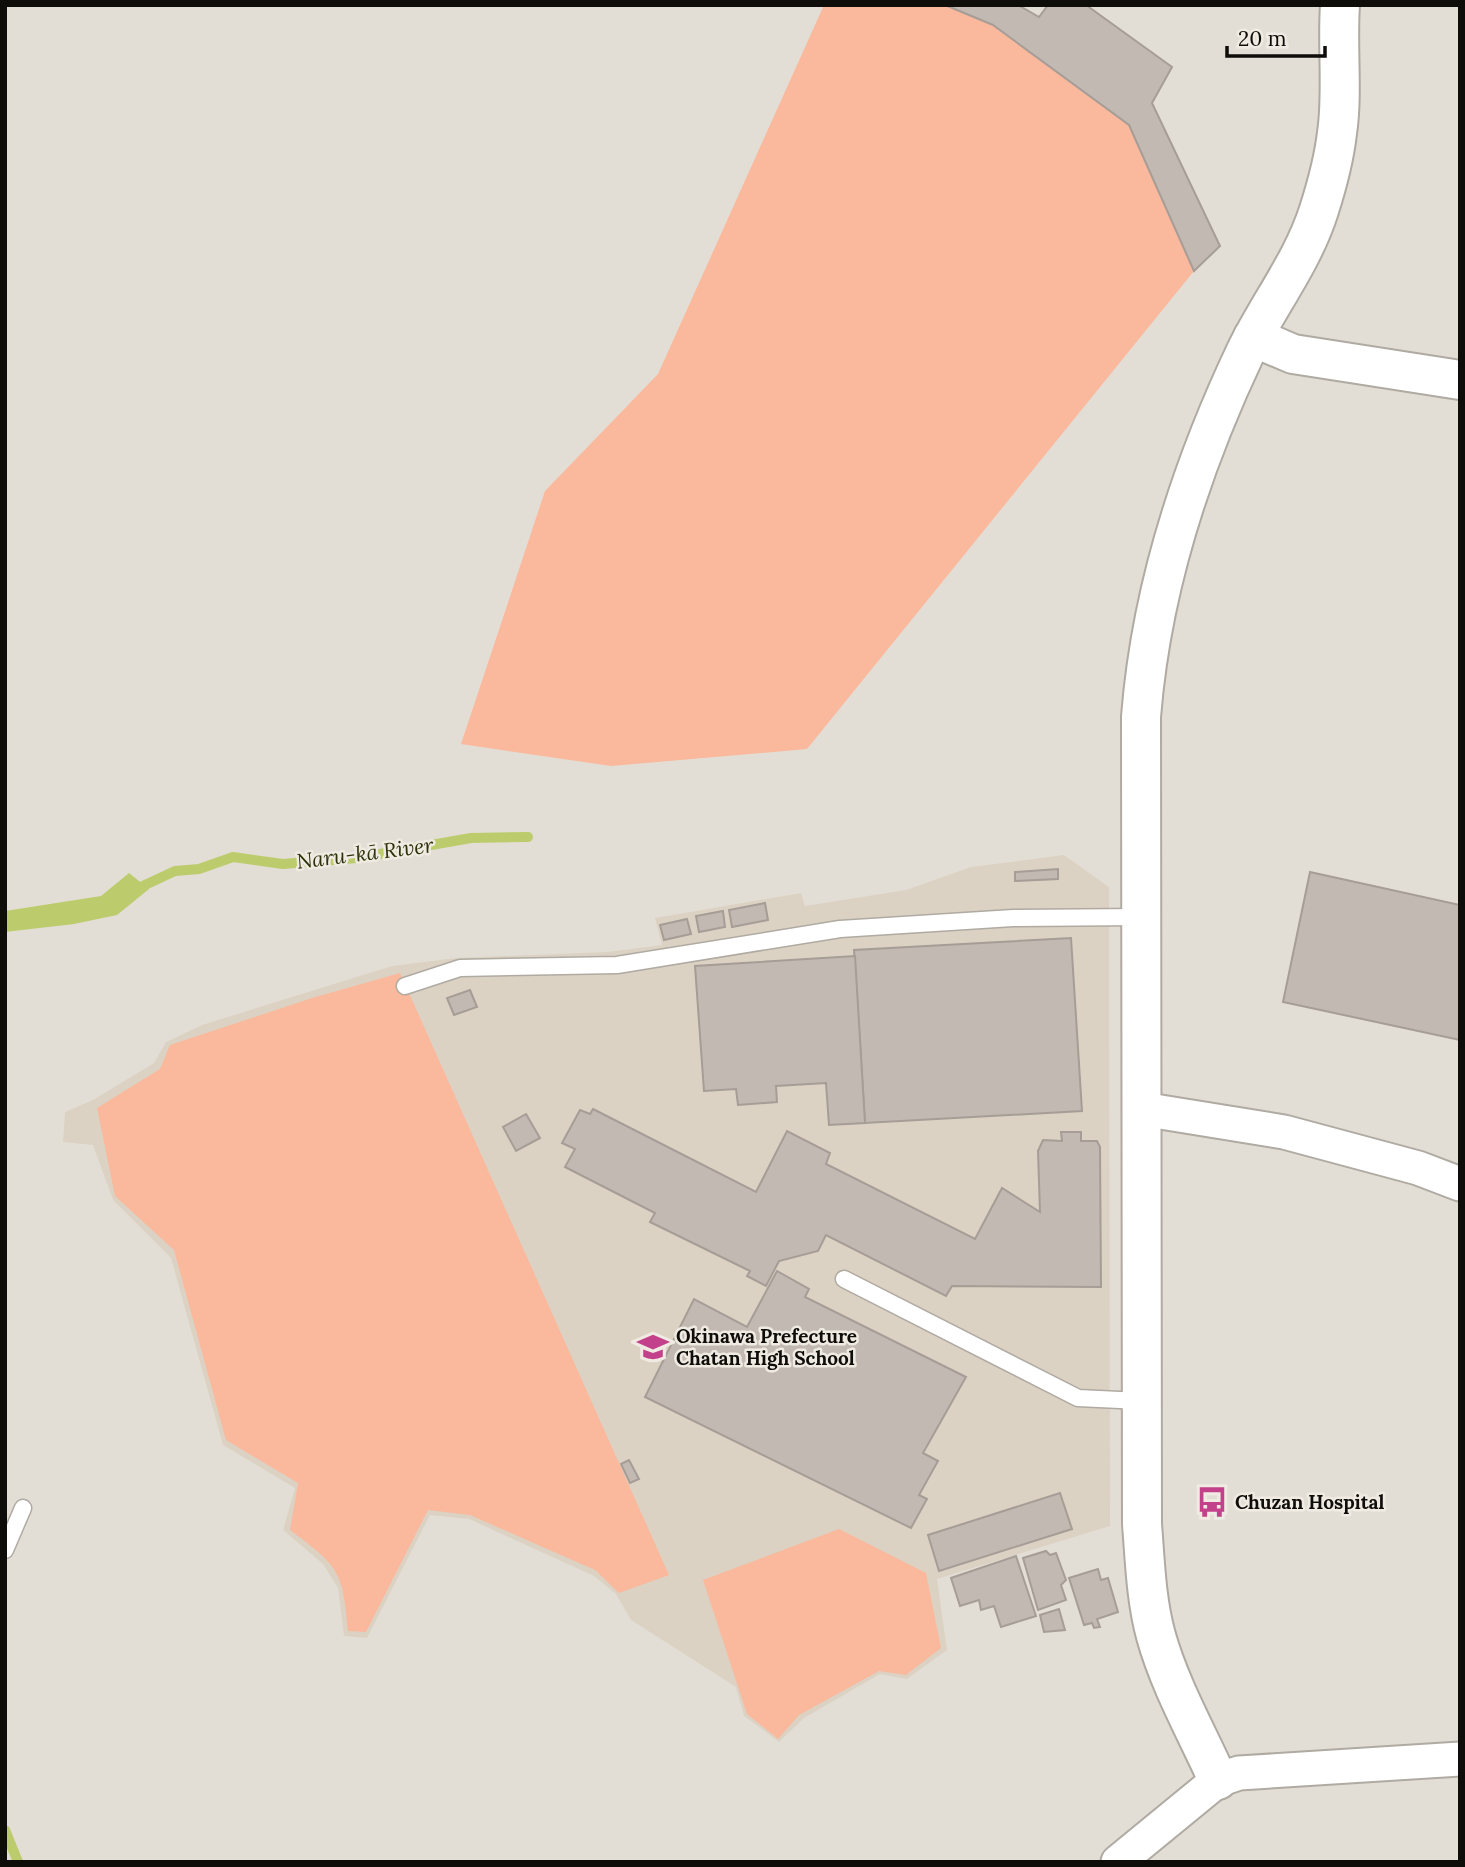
<svg xmlns="http://www.w3.org/2000/svg" width="1465" height="1867" font-family="Lora,serif">
<style>
.built{fill:#dcd2c3}
.green{fill:#fab89c}
.water{fill:#bccc6d}
.lines{fill:none;stroke-linecap:round;stroke-linejoin:round}
.stream{stroke:#bccc6d;stroke-width:10}
.building{fill:#c2b9b2;stroke:#a69d97;stroke-width:2}
.lane-casing{stroke:#afaaa2;stroke-width:19}
.street-casing{stroke:#afaaa2;stroke-width:37}
.secondary-casing{stroke:#afaaa2;stroke-width:42}
.lane{stroke:#fff;stroke-width:16}
.street{stroke:#fff;stroke-width:33}
.secondary{stroke:#fff;stroke-width:38}
.labels{text-anchor:middle;dominant-baseline:central;stroke-width:5;stroke-linejoin:round;paint-order:stroke}
.poi-label{font-size:19px;font-weight:bold;fill:#0f0d0a;stroke:#f0ebe2;text-anchor:start}
.water-label{font-size:21px;font-style:italic;fill:#2c3209;stroke:#f0ebe2}
</style>
<rect width="100%" height="100%" fill="#e3ded5"/>
<polygon class="built" points="1064,855 1109,887 1110,1526 937,1579 947,1650 907,1679 880,1674 804,1718 779,1742 744,1716 736,1687 631,1620 616,1594 594,1576 469,1519 430,1515 367,1638 344,1636 338,1588 323,1564 283,1530 295,1488 223,1445 171,1258 113,1200 93,1145 63,1142 65,1112 93,1100 154,1063 166,1042 202,1025 392,966 456,958 607,952 662,945 655,918 801,893 805,906 906,890 971,867"/>
<g class="green">
<polygon points="824,5 945,5 993,25 1129,125 1194,271 807,749 611,766 461,744 545,491 658,374"/>
<path d="M400,973L669,1575L619,1593L595,1570L470,1515L428,1510L366,1632L348,1631C343,1570 338,1566 290,1530L298,1483L226,1440L174,1250L115,1196L97,1108L160,1069L170,1045L312,998Z"/>
<polygon points="839,1529 926,1573 941,1648 906,1675 879,1671 799,1715 778,1739 747,1714 703,1580"/>
</g>
<polygon class="water" points="129,873 149,889 117,915 74,924 5,932 5,911 101,896"/>
<g class="lines">
<g class="stream">
<polyline points="132,891 175,871 199,869 233,857 283,864 357,858 471,838 528,837"/>
<polyline points="5,1830 18,1862"/>
</g>
</g>
<g class="building">
<polygon points="945,5 1018,5 1039,17 1048,5 1086,5 1172,67 1152,103 1220,246 1194,271 1129,125 993,25"/>
<polygon points="1058,869 1058,879 1015,881 1015,872"/>
<polygon points="1310,872 1460,905 1460,1040 1283,1002"/>
<polygon points="765,903 768,920 732,927 729,910"/>
<polygon points="723,911 725,927 699,932 696,916"/>
<polygon points="687,919 691,934 664,940 660,925"/>
<polygon points="1071,938 1082,1111 865,1123 854,950"/>
<polygon points="855,956 865,1123 829,1125 826,1083 776,1086 777,1102 738,1105 736,1089 704,1091 695,966"/>
<polygon points="470,990 477,1007 454,1015 447,998"/>
<polygon points="593,1109 756,1192 787,1131 830,1153 826,1164 975,1239 1002,1188 1040,1212 1038,1151 1043,1140 1062,1141 1061,1132 1081,1132 1081,1141 1097,1141 1100,1147 1101,1287 952,1286 946,1296 826,1235 818,1251 779,1261 766,1286 747,1276 750,1271 650,1222 655,1213 565,1167 575,1149 562,1143 580,1110 590,1114"/>
<polygon points="526,1114 540,1138 516,1151 503,1127"/>
<polygon points="777,1271 809,1289 805,1297 966,1377 923,1453 938,1461 919,1495 927,1499 911,1528 645,1397 694,1299 747,1327"/>
<polygon points="629,1460 639,1479 630,1483 621,1464"/>
<polygon points="1060,1493 1072,1529 939,1571 928,1535"/>
<polygon points="1046,1551 1050,1555 1056,1553 1066,1580 1061,1585 1066,1600 1038,1610 1023,1558"/>
<polygon points="1016,1556 1036,1616 1001,1627 994,1606 981,1610 979,1600 960,1606 951,1578"/>
<polygon points="1098,1569 1101,1580 1108,1578 1118,1612 1097,1619 1100,1627 1094,1628 1092,1623 1084,1625 1069,1578"/>
<polygon points="1059,1609 1065,1630 1044,1632 1040,1615"/>
</g>
<g class="lines">
<defs>
<g id="lane">
<polyline points="405,986 460,968 617,965 840,929 1013,918 1141,917"/>
<polyline points="844,1279 1078,1398 1141,1401"/>
<polyline points="5,1550 23,1508"/>
</g>
<g id="street">
<polyline points="1142,1109 1284,1132 1418,1168 1460,1184"/>
<polyline points="1118,1862 1218,1780 1239,1773 1460,1759"/>
</g>
<g id="secondary">
<polyline points="1253,337 1293,354 1460,380"/>
<path d="M1218,1780C1197,1733 1170,1686 1156,1636C1146,1600 1145,1561 1142,1524L1141,717C1151,589 1191,467 1246,351C1269,304 1303,261 1319,210C1327,185 1334,159 1337,133C1343,93 1337,46 1340,5"/>
</g>
</defs>
<use href="#lane" class="lane-casing"/>
<use href="#street" class="street-casing"/>
<use href="#secondary" class="secondary-casing"/>
<use href="#lane" class="lane"/>
<use href="#street" class="street"/>
<use href="#secondary" class="secondary"/>
</g>
<defs>
<symbol id="school-bare" viewBox="-9 -9 18 18"><path d="M0-5L7-2L0 1L-7-2ZM-4 1L0 2.5L4 1V4Q0 6-4 4Z" fill="#c3418a" stroke="#f0ebe2" stroke-width="2.5" paint-order="stroke"/></symbol>
<symbol id="bus-bare" viewBox="-9 -9 18 18"><path d="M-5-6H5V4H4V6H2V4H-2V6H-4V4H-5ZM-3.5-4V0h7V-4ZM-3.5 1.2v1.5H-2V1.2ZM2 1.2v1.5H3.5V1.2Z" fill="#c3418a" stroke="#f0ebe2" stroke-width="2.5" paint-order="stroke"/></symbol>
</defs>
<g fill-rule="evenodd">
<use href="#school-bare" x="631" y="1325" width="44" height="44"/>
<use href="#bus-bare" x="1190" y="1480" width="44" height="44"/>
</g>
<g class="labels">
<g class="poi-label">
<text x="676" y="1336">Okinawa Prefecture<tspan x="676" dy="22">Chatan High School</tspan></text>
<text x="1235" y="1502">Chuzan Hospital</text>
</g>
<g class="water-label">
<text transform="translate(365 853) rotate(-7)">Naru-kā River</text>
</g>
</g>
<rect width="1465" height="1867" fill="none" stroke="#0f0d0a" stroke-width="14"/>
<path d="M1227 46v10h98v-10" fill="none" stroke="#0f0d0a" stroke-width="3.5"/>
<text x="1238" y="46" font-size="21" fill="#0f0d0a" stroke="#f0ebe2" stroke-width="5" paint-order="stroke">20 m</text>
</svg>
